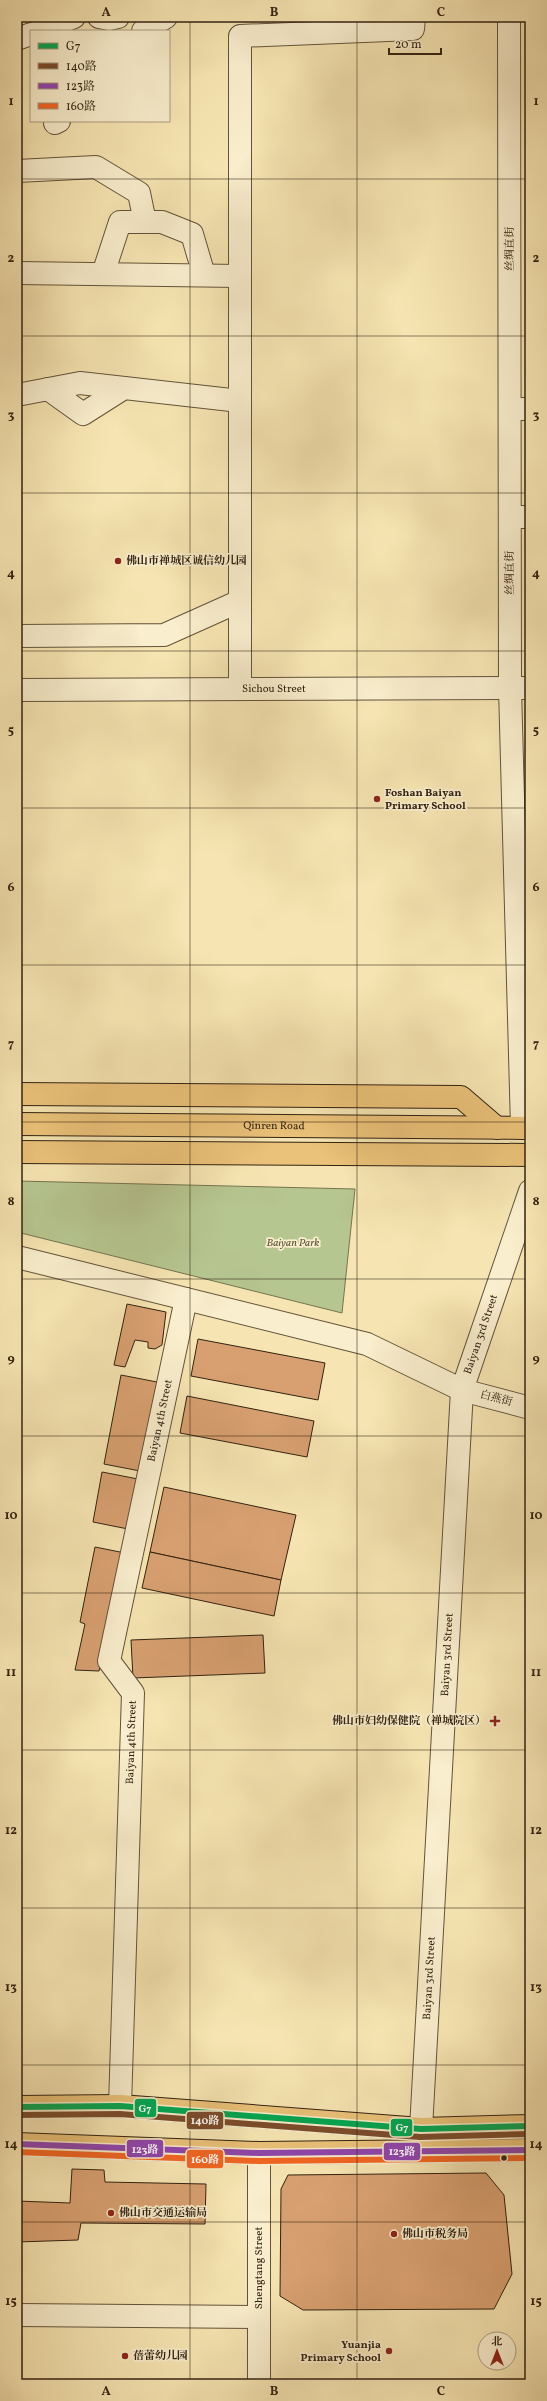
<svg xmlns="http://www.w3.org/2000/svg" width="547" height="2401" font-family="Vollkorn,'Noto Serif SC',serif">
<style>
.green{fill:#b6c690;stroke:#747451}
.building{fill:#d8a070;stroke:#322212}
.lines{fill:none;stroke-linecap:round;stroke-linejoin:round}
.minor-casing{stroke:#63533a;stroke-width:24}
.major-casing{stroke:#322212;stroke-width:24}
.minor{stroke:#f9eecd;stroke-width:22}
.major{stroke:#ebc279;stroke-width:22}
.bus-1-casing{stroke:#f9eecd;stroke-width:9}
.bus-2-casing{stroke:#f9eecd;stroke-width:9}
.bus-3-casing{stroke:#f9eecd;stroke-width:9}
.bus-4-casing{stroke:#f9eecd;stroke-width:9}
.bus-1{stroke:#00a651;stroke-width:6}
.bus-2{stroke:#7a4b2a;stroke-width:6}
.bus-3{stroke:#8e44ad;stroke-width:6}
.bus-4{stroke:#f26522;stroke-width:6}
.grid{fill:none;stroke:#322212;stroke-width:1;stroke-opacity:0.55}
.poi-dot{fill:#8f2418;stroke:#f9eecd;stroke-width:1.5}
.bus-dot{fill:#322212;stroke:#f9eecd;stroke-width:1.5}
.labels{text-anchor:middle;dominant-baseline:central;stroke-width:3.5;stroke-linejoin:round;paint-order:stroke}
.street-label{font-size:11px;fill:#322212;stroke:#f9eecd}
.poi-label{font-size:11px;font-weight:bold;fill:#322212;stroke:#f9eecd;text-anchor:start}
.park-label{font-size:11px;font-style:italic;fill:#5a5338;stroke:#f9eecd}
.line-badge{stroke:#f9eecd;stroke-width:1.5}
.badge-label{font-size:11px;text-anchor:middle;font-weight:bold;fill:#fff}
.neatline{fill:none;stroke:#322212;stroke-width:1.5}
.grid-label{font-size:13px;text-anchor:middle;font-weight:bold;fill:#322212}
</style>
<rect width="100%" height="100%" fill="#f6e5b2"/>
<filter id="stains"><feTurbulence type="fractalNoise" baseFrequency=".005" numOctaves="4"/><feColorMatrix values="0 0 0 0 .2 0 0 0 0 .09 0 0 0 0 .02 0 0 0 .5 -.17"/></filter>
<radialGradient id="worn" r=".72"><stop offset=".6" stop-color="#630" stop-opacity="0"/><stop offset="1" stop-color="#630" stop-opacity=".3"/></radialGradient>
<polygon class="green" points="17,1181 355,1189 342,1313 17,1232"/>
<g class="building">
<polygon points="127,1304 166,1312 162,1345 155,1349 148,1348 148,1342 135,1340 125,1367 114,1365"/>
<polygon points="198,1339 325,1363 318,1400 191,1376"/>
<polygon points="121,1375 157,1382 140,1471 104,1464"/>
<polygon points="187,1396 314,1421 307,1457 180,1433"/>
<polygon points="102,1472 138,1479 128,1529 93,1522"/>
<polygon points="164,1487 296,1515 281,1580 150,1552"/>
<polygon points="95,1547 125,1553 99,1671 75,1670 85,1624 80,1622"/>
<polygon points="150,1552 281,1580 274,1616 142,1588"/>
<polygon points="263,1635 265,1673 133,1678 131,1640"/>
<polygon points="72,2169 104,2170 105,2182 206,2184 205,2224 81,2223 78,2240 17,2242 17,2201 70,2203"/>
<polygon points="486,2173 504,2195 512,2274 494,2309 303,2310 280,2296 281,2189 288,2175"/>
</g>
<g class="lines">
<defs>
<g id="minor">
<polyline points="99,17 109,19 118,17"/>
<polyline points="509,17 510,688 522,1128"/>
<polyline points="39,31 74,17"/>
<polyline points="143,31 166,17"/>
<polyline points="17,39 31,34"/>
<polyline points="55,123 59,121"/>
<polyline points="17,171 96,167 139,193 145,222"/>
<polyline points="17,273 240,276"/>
<polyline points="103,274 120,222 162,222 192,234 204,275"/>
<polyline points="48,389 83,414 124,388"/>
<polyline points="17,395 80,383 240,401"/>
<polyline points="511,409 530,409"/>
<polyline points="510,517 530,517"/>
<polyline points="17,636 164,635 240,601"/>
<polyline points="240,689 240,36 413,29 414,17"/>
<path id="s1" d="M17,690L530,688"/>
<polyline points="17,1257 367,1344 462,1390 530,1408"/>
<path id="s2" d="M120,2106L133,1693L109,1661L186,1299"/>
<path id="s3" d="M421,2129L462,1390L530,1191"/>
<polyline points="17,2315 259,2317"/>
<polyline points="259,2384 259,2153"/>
</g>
<g id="major">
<polyline points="17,1094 461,1097 497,1128"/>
<path id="s4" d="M17,1124L530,1128"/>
<polyline points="17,1152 530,1155"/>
<polyline points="17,2107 120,2106 421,2129 530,2126"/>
<polyline points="17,2144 259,2153 530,2150"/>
</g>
</defs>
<use href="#minor" class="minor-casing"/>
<use href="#major" class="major-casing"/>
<use href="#minor" class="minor"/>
<use href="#major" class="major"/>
<defs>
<polyline id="bus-1" points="17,2107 120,2106 421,2129 530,2126"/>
<polyline id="bus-2" points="17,2115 120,2114 420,2137 530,2134"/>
<polyline id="bus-3" points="17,2144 259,2153 530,2150"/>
<polyline id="bus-4" points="17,2152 259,2161 530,2158"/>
</defs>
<use href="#bus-1" class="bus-1-casing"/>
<use href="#bus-2" class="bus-2-casing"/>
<use href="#bus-3" class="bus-3-casing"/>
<use href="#bus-4" class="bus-4-casing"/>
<use href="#bus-1" class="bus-1"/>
<use href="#bus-2" class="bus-2"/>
<use href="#bus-3" class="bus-3"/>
<use href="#bus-4" class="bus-4"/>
</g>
<path class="grid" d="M190,17V2384M357,17V2384M17,179H530M17,336H530M17,493H530M17,651H530M17,808H530M17,965H530M17,1122H530M17,1279H530M17,1436H530M17,1593H530M17,1750H530M17,1908H530M17,2065H530M17,2222H530"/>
<g class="poi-dot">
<circle cx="118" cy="561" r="4"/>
<circle cx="377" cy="799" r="4"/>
<path d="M493 1715h4v4h4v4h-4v4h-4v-4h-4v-4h4z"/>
<circle cx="111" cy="2213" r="4"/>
<circle cx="394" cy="2234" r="4"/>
<circle cx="389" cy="2351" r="4"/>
<circle cx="125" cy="2356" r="4"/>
</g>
<circle class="bus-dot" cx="504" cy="2158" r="3.5"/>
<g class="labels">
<g class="street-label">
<text transform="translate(510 249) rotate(-90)">丝绸直街</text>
<text transform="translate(510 573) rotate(-90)">丝绸直街</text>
<text stroke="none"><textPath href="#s1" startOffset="257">Sichou Street</textPath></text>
<text stroke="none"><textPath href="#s4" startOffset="257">Qinren Road</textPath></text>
<text stroke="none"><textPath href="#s3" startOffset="799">Baiyan 3rd Street</textPath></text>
<text transform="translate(496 1399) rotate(15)">白燕街</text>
<text stroke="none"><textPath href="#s2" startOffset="699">Baiyan 4th Street</textPath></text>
<text stroke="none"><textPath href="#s3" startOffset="475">Baiyan 3rd Street</textPath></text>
<text stroke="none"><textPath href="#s2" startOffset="364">Baiyan 4th Street</textPath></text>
<text stroke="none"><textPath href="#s3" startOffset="151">Baiyan 3rd Street</textPath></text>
<text transform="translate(259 2268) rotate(-90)">Shengtang Street</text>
</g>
<g class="poi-label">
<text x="126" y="561">佛山市禅城区诚信幼儿园</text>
<text x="385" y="793">Foshan Baiyan<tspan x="385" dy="13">Primary School</tspan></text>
<text x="486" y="1721" text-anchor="end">佛山市妇幼保健院（禅城院区）</text>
<text x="119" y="2213">佛山市交通运输局</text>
<text x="402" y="2234">佛山市税务局</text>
<text x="381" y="2345" text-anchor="end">Yuanjia<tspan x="381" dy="13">Primary School</tspan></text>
<text x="133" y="2356">蓓蕾幼儿园</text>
</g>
<g class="park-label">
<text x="293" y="1243">Baiyan Park</text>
</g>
</g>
<g class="line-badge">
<rect x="134" y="2098" width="23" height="20" rx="4" fill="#00a651"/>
<rect x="186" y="2111" width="38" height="19" rx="4" fill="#7a4b2a"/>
<rect x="390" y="2118" width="23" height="19" rx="4" fill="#00a651"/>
<rect x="126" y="2139" width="38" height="19" rx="4" fill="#8e44ad"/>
<rect x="383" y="2142" width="38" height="19" rx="4" fill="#8e44ad"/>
<rect x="186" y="2149" width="38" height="20" rx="4" fill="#f26522"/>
</g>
<g class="badge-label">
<text x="145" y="2112">G7</text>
<text x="205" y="2124">140路</text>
<text x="402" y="2131">G7</text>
<text x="145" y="2153">123路</text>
<text x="402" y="2155">123路</text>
<text x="205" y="2163">160路</text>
</g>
<rect width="547" height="2401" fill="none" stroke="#f6e5b2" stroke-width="44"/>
<rect x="30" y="30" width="140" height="92" fill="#f9eecd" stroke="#a99c82"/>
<rect x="38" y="43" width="20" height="6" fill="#00a651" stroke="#a99c82"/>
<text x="66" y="50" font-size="12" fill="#322212">G7</text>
<rect x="38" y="63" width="20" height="6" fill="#7a4b2a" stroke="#a99c82"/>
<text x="66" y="70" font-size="12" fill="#322212">140路</text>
<rect x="38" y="83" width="20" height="6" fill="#8e44ad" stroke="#a99c82"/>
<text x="66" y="90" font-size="12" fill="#322212">123路</text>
<rect x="38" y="103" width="20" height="6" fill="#f26522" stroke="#a99c82"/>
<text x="66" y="110" font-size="12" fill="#322212">160路</text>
<g transform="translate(497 2351)"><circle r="19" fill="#f9eecd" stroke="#a99c82"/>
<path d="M0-3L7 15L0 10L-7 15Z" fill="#8f2418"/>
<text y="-6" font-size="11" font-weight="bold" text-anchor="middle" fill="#322212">北</text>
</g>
<path d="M389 48v6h52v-6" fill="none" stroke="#322212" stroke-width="2"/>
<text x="395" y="48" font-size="12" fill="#322212" stroke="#f9eecd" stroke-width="3" paint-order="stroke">20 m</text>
<rect x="22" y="22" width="503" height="2357" class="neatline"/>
<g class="grid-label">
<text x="106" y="16">A</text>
<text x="274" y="16">B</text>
<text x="441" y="16">C</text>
<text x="11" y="105">1</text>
<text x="536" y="105">1</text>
<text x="11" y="262">2</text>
<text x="536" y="262">2</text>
<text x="11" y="419">3</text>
<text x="536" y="419">3</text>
<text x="11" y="577">4</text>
<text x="536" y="577">4</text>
<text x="11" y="734">5</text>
<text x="536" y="734">5</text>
<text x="11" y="891">6</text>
<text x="536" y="891">6</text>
<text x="11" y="1048">7</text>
<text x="536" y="1048">7</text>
<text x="11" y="1205">8</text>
<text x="536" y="1205">8</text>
<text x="11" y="1362">9</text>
<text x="536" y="1362">9</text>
<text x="11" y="1519">10</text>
<text x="536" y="1519">10</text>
<text x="11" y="1676">11</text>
<text x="536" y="1676">11</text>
<text x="11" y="1834">12</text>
<text x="536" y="1834">12</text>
<text x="11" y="1991">13</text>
<text x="536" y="1991">13</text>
<text x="11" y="2148">14</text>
<text x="536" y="2148">14</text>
<text x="11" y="2305">15</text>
<text x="536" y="2305">15</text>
<text x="106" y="2395">A</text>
<text x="274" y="2395">B</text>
<text x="441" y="2395">C</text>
</g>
<rect width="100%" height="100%" filter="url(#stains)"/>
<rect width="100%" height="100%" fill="url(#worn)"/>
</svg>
